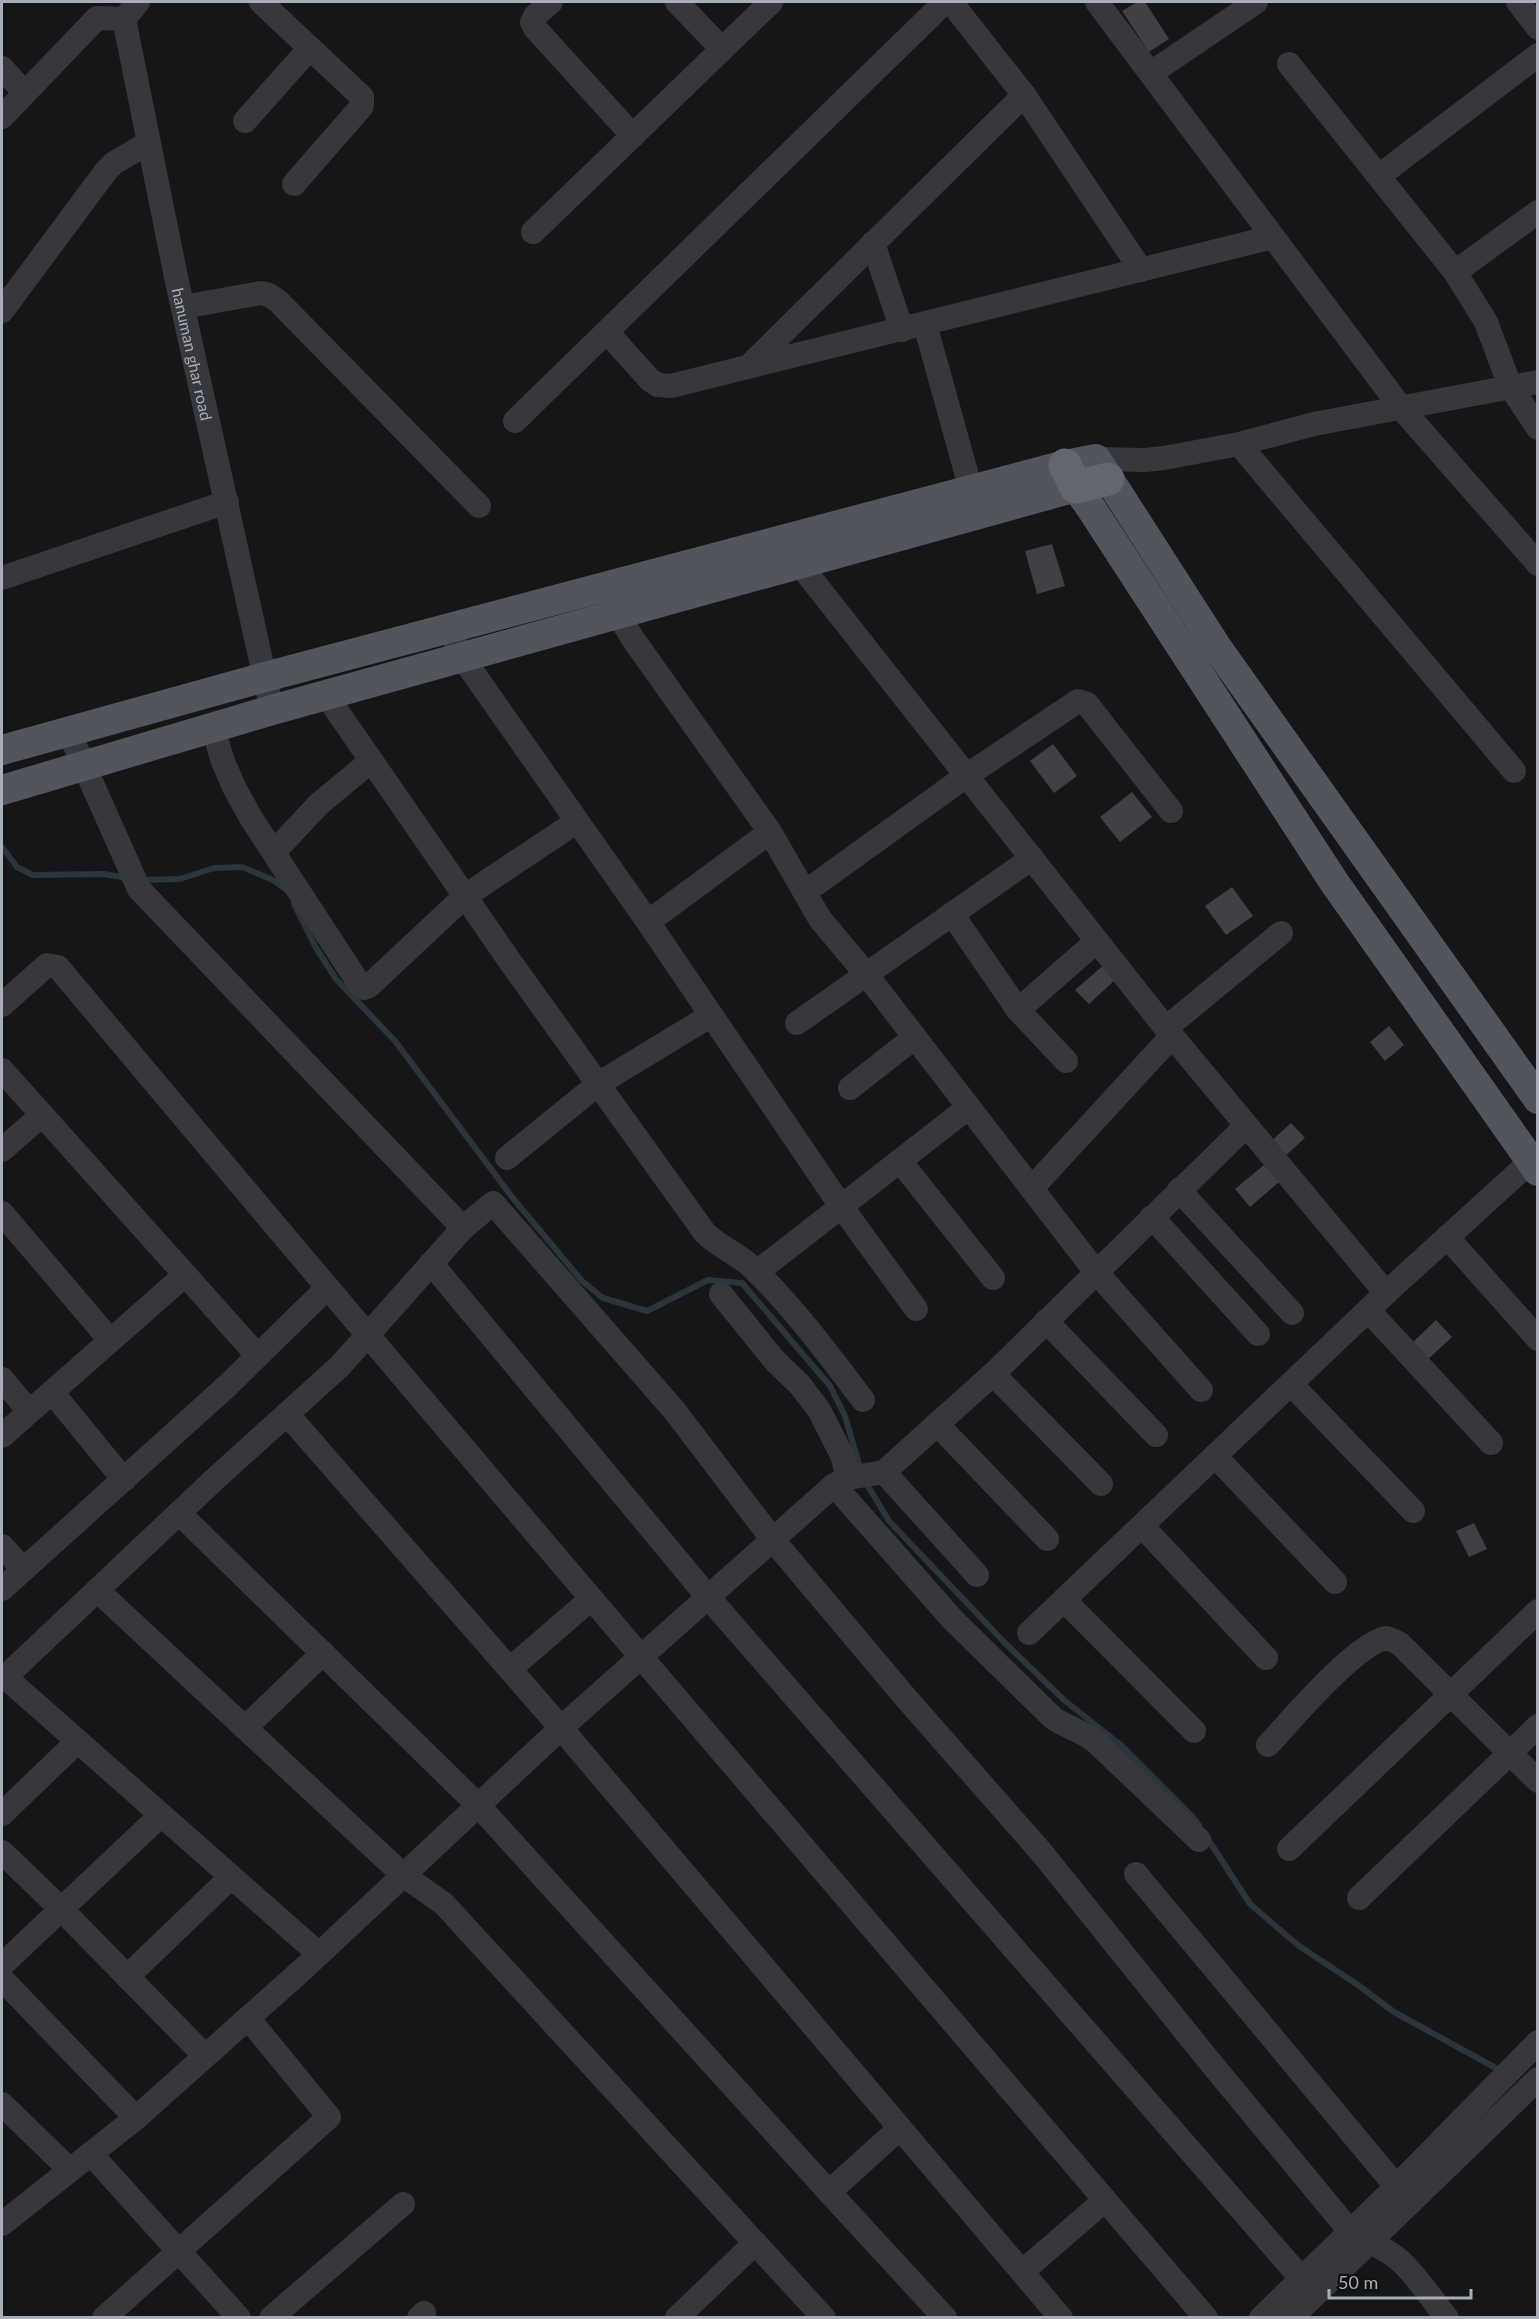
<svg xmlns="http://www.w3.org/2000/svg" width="1539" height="2319" font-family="Lato,sans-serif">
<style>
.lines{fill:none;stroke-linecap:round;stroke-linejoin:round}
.stream{stroke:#2c353c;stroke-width:6}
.building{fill:#404145}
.minor{stroke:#37383d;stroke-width:24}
.major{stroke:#53555c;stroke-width:30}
.highway{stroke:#63666e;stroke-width:33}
.labels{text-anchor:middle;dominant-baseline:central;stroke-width:4.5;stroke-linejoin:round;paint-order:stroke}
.street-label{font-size:16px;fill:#a8adb8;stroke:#111113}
</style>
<rect width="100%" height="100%" fill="#161618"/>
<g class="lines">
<g class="stream">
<polyline points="2,847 17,867 33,875 104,874 127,878"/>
<polyline points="140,880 180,879 214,868 242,867 273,880 287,890"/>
<polyline points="294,904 316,948 336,979 395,1041 512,1197 582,1281 603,1298 647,1311 708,1280 742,1283 830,1386 845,1416 861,1471"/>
<polyline points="865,1481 889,1521 1004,1642 1064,1700 1122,1746 1192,1816 1199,1825"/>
<polyline points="1206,1836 1250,1904 1299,1946 1358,1985 1394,2012 1494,2067"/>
</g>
</g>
<g class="building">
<polygon points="1137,2 1145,2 1169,39 1149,52 1122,11"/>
<polygon points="1052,544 1065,586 1037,594 1025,551"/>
<polygon points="1053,744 1077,776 1054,793 1030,761"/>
<polygon points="1132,792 1152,817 1120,842 1100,817"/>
<polygon points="1232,887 1253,916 1226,935 1205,906"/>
<polygon points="1106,963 1118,977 1089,1004 1075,990"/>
<polygon points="1389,1026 1404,1045 1385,1061 1370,1042"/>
<polygon points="1291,1123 1305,1138 1282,1159 1268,1144"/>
<polygon points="1264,1165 1279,1182 1250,1207 1235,1189"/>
<polygon points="1436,1320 1452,1337 1424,1363 1409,1346"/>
<polygon points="1474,1523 1487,1549 1469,1557 1456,1531"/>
</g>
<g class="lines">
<g class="minor">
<path id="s1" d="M138,2L124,19L176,277L272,710"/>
<polyline points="261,2 362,97 362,106 294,184"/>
<polyline points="551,2 535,16 532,22 535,28 633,136"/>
<polyline points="677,2 722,49"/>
<polyline points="951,2 1024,95 1141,270"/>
<polyline points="1097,2 1402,409 1538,564"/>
<polyline points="1518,2 1538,28"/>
<polyline points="1289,64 1455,272 1486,322 1510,386 1538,428"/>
<polyline points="2,68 24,92"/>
<polyline points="1151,73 1256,2"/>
<polyline points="2,117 97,18 124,19"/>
<polyline points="245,121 310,48"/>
<polyline points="1379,176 1538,55"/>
<polyline points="533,232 771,2"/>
<polyline points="873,243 902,330"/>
<polyline points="1455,272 1538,212"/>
<polyline points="183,307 261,293 269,295 278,301 479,506"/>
<polyline points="2,311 106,171 114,163 148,143"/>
<polyline points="925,324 971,490"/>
<polyline points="607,332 650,380 658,385 671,386 1273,237"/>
<polyline points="748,367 1024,95"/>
<polyline points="515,421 945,2"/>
<polyline points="1239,444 1514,771"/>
<polyline points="1096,459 1145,460 1164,458 1239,444 1314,424 1538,382"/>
<polyline points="790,552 1172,1036 1386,1293 1531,1161"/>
<polyline points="2,578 227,502"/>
<polyline points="609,600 633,639 770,832 820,919 866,974 1096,1272 1201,1390"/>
<polyline points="456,644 462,657 648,922 841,1206 916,1309"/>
<path d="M326,695L509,960L705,1233C720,1248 739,1254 753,1268C794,1308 828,1354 863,1400"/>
<polyline points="213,727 222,759 234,787 251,818 360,985 364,988 369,986 465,896 576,822"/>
<polyline points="69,732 139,889 463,1228"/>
<polyline points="274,852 319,804 371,761"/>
<polyline points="805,892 966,776 1078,701 1087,704 1171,811"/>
<polyline points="952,914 1018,1010 1066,1061"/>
<polyline points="648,922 770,832"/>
<path d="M2,1005L47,965L58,967C437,1420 822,1869 1206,2318"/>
<polyline points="1018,1010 1097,941"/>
<polyline points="797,1023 1032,858"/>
<polyline points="1166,1028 1281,933"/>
<polyline points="2,1070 257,1355"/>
<polyline points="850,1088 915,1037"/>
<polyline points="2,1150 42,1115"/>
<polyline points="507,1158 598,1084 710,1016"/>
<polyline points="900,1161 993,1278"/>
<polyline points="1032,1188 1172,1036"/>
<polyline points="1179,1190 1292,1313"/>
<polyline points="2,1213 110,1340"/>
<polyline points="1152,1217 1258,1334"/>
<polyline points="1447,1237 1538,1339"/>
<polyline points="431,1263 708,1597 1301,2278"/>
<polyline points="757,1272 969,1107"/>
<polyline points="721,1294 775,1361 800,1385 819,1410 842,1455 848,1478"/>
<polyline points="1368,1310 1491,1443"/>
<polyline points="1046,1321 1156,1435"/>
<polyline points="993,1374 1101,1484"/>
<polyline points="2,1379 29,1411"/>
<polyline points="1291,1384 1413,1511"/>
<polyline points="52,1392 124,1480"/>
<polyline points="287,1414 561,1728 1061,2318"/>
<polyline points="937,1424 1047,1539"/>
<polyline points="2,1436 185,1275"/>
<polyline points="1215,1456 1335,1582"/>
<polyline points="884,1472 977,1575"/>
<path d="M834,1485L953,1620L1053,1718C1066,1727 1082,1731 1095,1741L1199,1840"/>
<polyline points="179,1513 478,1805 829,2192 899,2129"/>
<polyline points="1142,1526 1266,1658"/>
<polyline points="2,1546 23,1569"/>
<polyline points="2,1589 227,1386 327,1288"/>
<polyline points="97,1590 403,1875 444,1904 824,2318"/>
<polyline points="1064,1600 1194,1731"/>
<polyline points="1029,1633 1386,1293"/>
<polyline points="510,1669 591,1599"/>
<polyline points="5,1677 319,1954"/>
<path d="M2,1680L215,1479L340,1366L463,1228L493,1203L674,1410L773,1540L906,1698L1042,1853L1206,2057L1349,2230C1365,2241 1384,2247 1398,2259C1417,2275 1431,2299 1447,2318"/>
<polyline points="245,1728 323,1653"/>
<path d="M1268,1745C1291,1720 1357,1642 1387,1638L1399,1643L1538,1781"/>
<polyline points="2,1814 78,1741"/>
<polyline points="1289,1849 1538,1611"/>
<polyline points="2,1852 61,1909 205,2056"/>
<polyline points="1136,1874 1410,2203"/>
<polyline points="1359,1898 1538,1726"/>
<polyline points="2,1965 161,1815"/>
<polyline points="127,1977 231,1877"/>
<polyline points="2,1979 136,2118 302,1970 561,1728 834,1485 848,1478 884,1472 993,1374 1246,1126"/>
<polyline points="2,2104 70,2170"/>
<polyline points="91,2154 239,2318"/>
<polyline points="829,2192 945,2318"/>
<polyline points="2,2224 136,2118"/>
<polyline points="1022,2272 1105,2200"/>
<polyline points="104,2318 329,2117 248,2018"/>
<polyline points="271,2318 403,2204"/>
<polyline points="419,2318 424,2313"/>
<polyline points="677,2318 755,2243"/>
<polyline points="1261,2318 1396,2187 1538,2042"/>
<polyline points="1291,2318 1538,2079"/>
</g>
<g class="major">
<polyline points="2,750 265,677 1065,465 1096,459 1218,649 1538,1099"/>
<polyline points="2,790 272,710 1076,487 1091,508 1334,882 1538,1171"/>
</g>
<polyline class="highway" points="1065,465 1076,487 1108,479"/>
</g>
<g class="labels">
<g class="street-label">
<text stroke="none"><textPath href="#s1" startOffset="364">hanuman ghar road</textPath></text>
</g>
</g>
<rect width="1539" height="2319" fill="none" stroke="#a8adb8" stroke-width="6"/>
<path d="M1329 2289v9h142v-9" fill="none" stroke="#a8adb8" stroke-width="3"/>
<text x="1338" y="2289" font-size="18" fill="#a8adb8" stroke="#111113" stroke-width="4.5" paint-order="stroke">50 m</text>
</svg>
